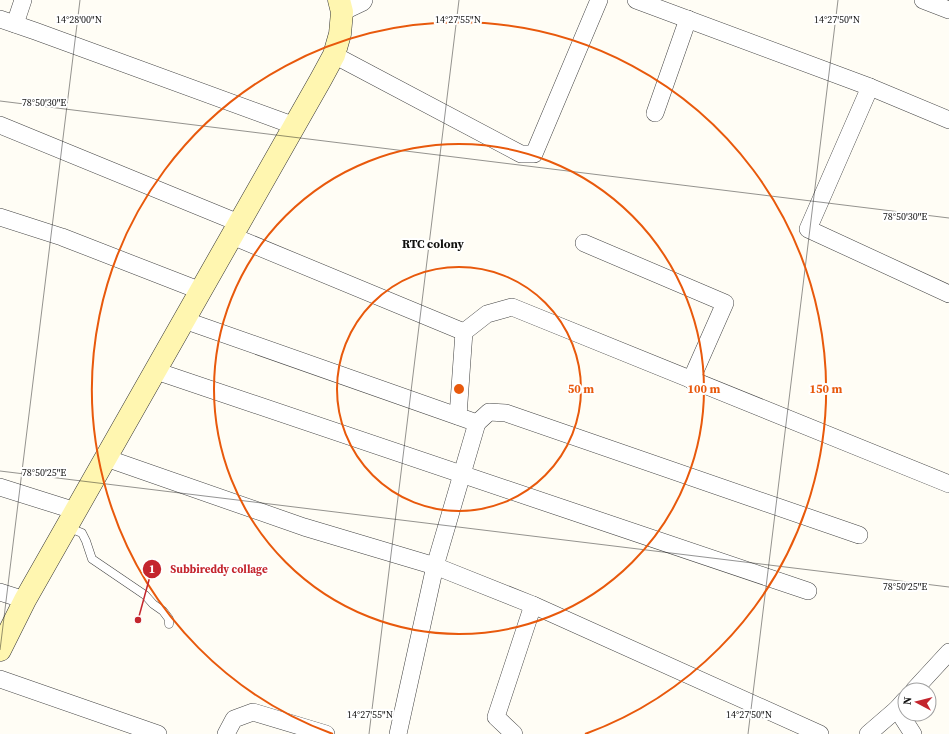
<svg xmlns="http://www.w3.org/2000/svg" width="949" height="734" font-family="'Source Serif 4',serif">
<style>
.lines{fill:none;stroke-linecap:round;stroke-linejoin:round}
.lane-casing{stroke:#444;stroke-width:9}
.street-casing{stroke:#444;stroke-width:18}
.secondary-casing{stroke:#333;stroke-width:23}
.lane{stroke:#fff;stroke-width:8}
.street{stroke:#fff;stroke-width:17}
.secondary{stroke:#fff6b0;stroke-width:22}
.ticks{fill:none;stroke:#111;stroke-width:1;stroke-opacity:0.45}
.ring{fill:none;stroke:#e8590c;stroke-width:2}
.labels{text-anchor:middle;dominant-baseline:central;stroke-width:4;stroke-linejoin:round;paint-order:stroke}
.quarter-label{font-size:12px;font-weight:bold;fill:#111;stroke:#fff}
.ticks-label{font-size:10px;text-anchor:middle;fill:#111;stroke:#fff;stroke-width:4;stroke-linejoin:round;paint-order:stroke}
.centre{fill:#e8590c;stroke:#fff;stroke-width:2}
.ring-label{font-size:12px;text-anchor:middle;font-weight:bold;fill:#e8590c;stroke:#fff;stroke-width:4;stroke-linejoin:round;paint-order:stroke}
.leader{fill:none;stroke:#c4262e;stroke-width:1.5}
.callout-dot{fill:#c4262e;stroke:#fff;stroke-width:1.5}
.mark-label{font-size:12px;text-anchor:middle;font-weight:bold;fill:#fff}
.callout-label{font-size:11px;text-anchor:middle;font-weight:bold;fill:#c4262e;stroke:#fff;stroke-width:4;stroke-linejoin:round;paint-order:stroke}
</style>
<rect width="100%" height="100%" fill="#fffdf5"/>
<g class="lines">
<defs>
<polyline id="lane" points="67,527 82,533 86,541 92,559 145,595 153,604 163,611 169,619 169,624"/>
<g id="street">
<polyline points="636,0 870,87 949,120"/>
<polyline points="923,0 949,10"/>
<polyline points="342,12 363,2 364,0"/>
<polyline points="0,19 35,31 295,126"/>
<polyline points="15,24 23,0"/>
<polyline points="334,55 521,154 534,154 599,0"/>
<polyline points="870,87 808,229 949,294"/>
<polyline points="655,113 688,19"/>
<polyline points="0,125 239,223"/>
<polyline points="0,217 62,237 201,291"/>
<polyline points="232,236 464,332"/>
<polyline points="584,243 725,303 691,380"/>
<polyline points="184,320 477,423 489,412 506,413 859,535"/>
<polyline points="156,371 808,591"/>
<polyline points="458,416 464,332 487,314 512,307 949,484"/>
<polyline points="106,458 304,527 435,566 533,605 820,734"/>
<polyline points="0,487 76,511"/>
<polyline points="0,592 25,600"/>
<polyline points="0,679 158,734"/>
<polyline points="914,690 949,652"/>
<polyline points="897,709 913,734"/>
<polyline points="226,734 234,719 253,712 326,734"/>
<polyline points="398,734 435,566 477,423"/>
<polyline points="514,734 496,717 533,605"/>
<polyline points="868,734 897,709 905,700"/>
</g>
<polyline id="secondary" points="0,650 25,600 321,79 334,55 340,34 342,12 339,0"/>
</defs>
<use href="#lane" class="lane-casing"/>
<use href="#street" class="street-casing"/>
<use href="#secondary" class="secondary-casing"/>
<use href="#lane" class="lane"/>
<use href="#street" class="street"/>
<use href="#secondary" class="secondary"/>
</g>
<path class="ticks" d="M0,101L949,218M0,471L949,587M0,650L80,0M369,734L459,0M748,734L838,0"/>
<g class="ring">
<circle cx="459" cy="389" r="122"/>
<circle cx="459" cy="389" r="245"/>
<path d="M333 734A367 367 0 1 1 585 734"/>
</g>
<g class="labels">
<g class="quarter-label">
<text x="433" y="244">RTC colony</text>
</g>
</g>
<g class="ticks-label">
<text x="79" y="23">14°28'00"N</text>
<text x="458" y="23">14°27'55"N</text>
<text x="837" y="23">14°27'50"N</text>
<text x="44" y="106">78°50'30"E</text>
<text x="905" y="220">78°50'30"E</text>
<text x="44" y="476">78°50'25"E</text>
<text x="905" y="590">78°50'25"E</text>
<text x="370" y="718">14°27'55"N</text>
<text x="749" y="718">14°27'50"N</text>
</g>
<circle cx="459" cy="389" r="6" class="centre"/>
<g class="ring-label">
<text x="581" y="393">50 m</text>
<text x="704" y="393">100 m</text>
<text x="826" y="393">150 m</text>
</g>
<path class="leader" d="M138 620L152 569"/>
<g class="callout-dot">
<circle cx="138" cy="620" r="4"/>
<circle cx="152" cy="569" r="10"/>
</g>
<g class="mark-label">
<text x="152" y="573">1</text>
</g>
<g class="callout-label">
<text x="219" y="573">Subbireddy collage</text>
</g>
<g transform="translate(917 702) rotate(277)"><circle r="19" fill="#ffffff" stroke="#a0a0a0"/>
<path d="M0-3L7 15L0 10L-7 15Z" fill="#c4262e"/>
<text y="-6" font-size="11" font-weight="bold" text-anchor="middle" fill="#111111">N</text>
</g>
</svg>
